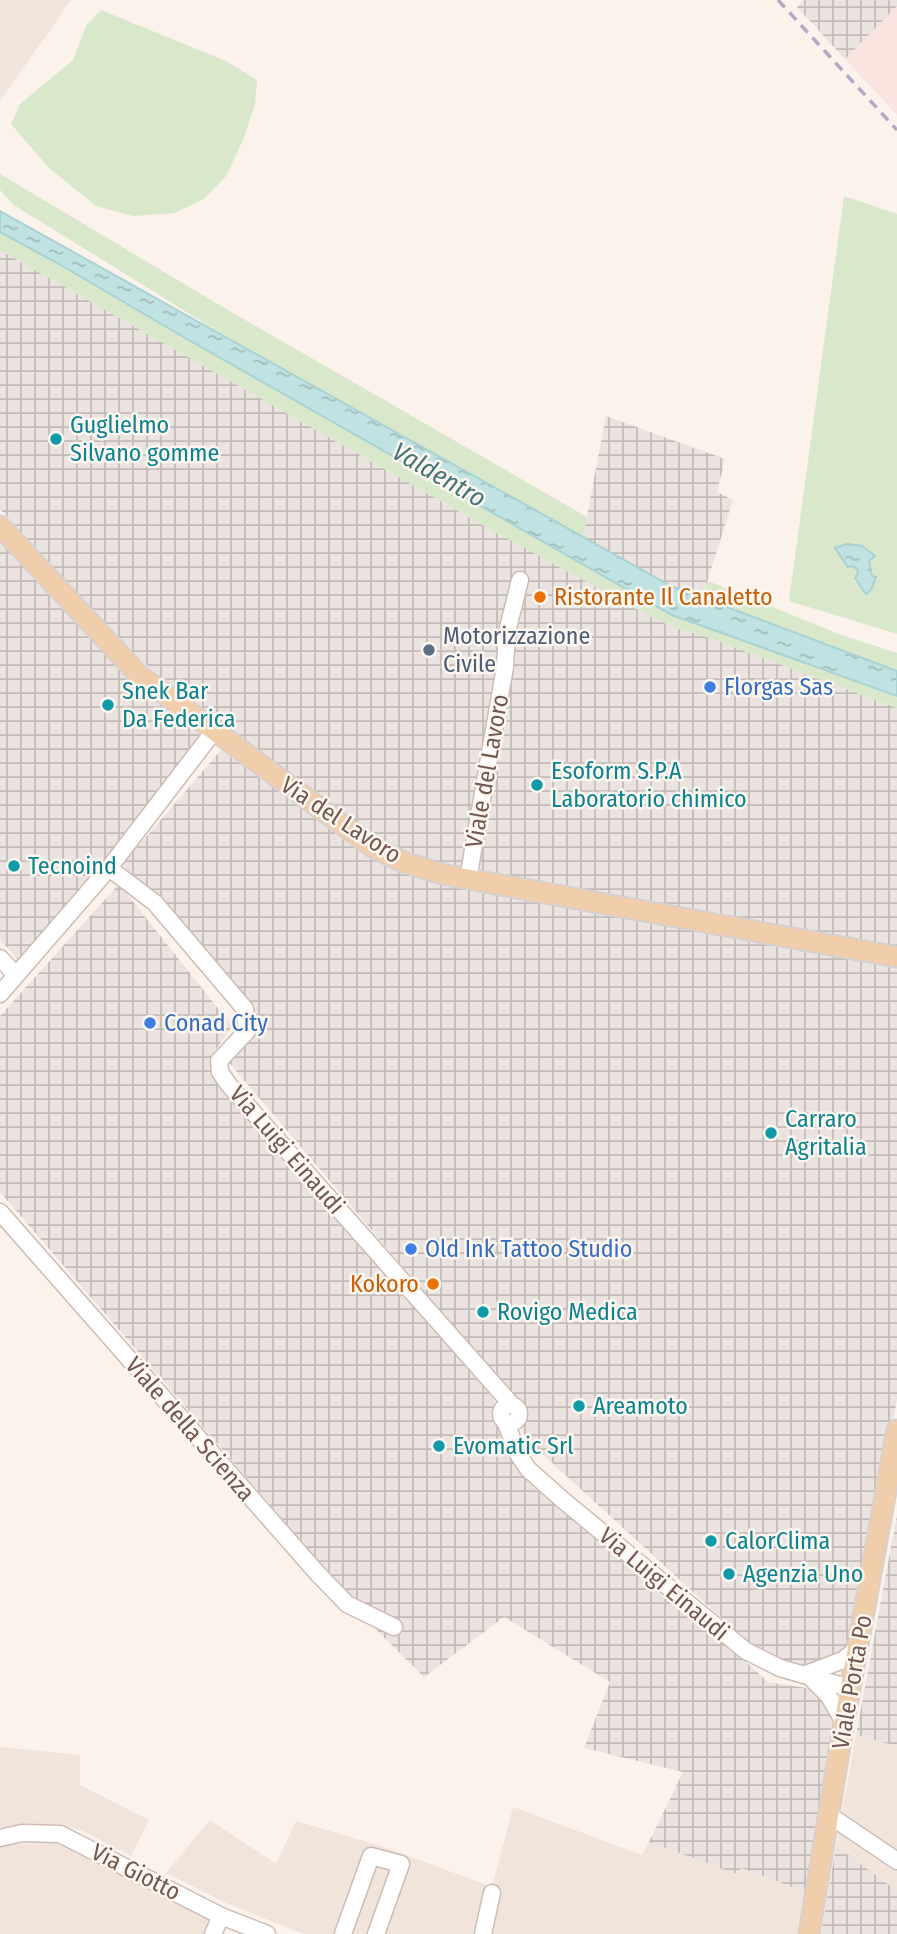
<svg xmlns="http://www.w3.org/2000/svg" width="897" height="1934" font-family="'Fira Sans Condensed',sans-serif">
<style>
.residential{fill:#f1e4da}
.commercial{fill:#f9e4e0}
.industrial{fill:url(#industrial-grid)}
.grass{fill:#d9e7ca}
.water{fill:url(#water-ripples);stroke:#a8d2d3;stroke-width:2}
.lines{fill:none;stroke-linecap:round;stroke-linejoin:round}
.minor-casing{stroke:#cebcb4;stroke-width:19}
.major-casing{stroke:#d8d0ce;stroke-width:23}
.minor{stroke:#fff;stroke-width:16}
.major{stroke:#f1ceab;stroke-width:19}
.rail{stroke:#b4a9c4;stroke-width:3.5;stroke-dasharray:10 7;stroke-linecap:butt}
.culture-dot{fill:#0f9aa8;stroke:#fdf7f1;stroke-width:2.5}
.food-dot{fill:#e8710a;stroke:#fdf7f1;stroke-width:2.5}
.service-dot{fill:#5c6f8a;stroke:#fdf7f1;stroke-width:2.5}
.shop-dot{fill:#3f7fe0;stroke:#fdf7f1;stroke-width:2.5}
.labels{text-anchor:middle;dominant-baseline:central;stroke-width:5;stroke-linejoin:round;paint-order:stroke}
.culture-label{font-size:24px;fill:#0d838f;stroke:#fdf7f1;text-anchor:start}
.food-label{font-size:24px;fill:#c56008;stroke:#fdf7f1;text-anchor:start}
.service-label{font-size:24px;fill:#4e5e75;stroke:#fdf7f1;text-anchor:start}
.shop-label{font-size:24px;fill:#366cbe;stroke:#fdf7f1;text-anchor:start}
.street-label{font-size:24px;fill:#735850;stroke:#fdf7f1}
.water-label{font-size:26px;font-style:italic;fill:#467476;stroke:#fdf7f1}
</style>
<defs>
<pattern id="industrial-grid" width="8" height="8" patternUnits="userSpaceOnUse" patternTransform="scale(1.75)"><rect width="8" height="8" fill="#eae3e0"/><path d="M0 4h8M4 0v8" fill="none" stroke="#c2bbb8"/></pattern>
<pattern id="water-ripples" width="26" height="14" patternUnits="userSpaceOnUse" patternTransform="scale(1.75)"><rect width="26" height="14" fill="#c1e2e2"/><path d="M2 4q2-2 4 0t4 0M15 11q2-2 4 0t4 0" fill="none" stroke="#a1baba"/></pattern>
</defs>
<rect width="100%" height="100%" fill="#faf2eb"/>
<g class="residential">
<polygon points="0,0 71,0 0,101"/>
<polygon points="856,1735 897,1746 897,1891 836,1846"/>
<polygon points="0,1747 80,1755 80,1785 149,1820 131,1856 83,1831 57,1824 0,1827"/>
<polygon points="513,1807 642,1855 649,1842 737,1874 740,1868 808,1893 801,1934 304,1934 226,1903 166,1873 210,1820 276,1864 296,1821 387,1848 492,1887"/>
<polygon points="54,1843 76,1849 211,1917 204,1934 0,1934 0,1847 13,1844"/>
</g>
<polygon class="commercial" points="897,6 897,115 845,59"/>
<g class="industrial">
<polygon points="803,0 897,0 897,6 845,59 797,7"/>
<polygon points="0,250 490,529 651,617 676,628 707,637 897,708 897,948 476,871 406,854 390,845 234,736 170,686 128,648 0,509"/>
<polygon points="606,416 725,459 717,492 733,500 702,598 671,586 583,537"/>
<polygon points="0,537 115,662 158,701 209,740 18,960 0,939"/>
<polygon points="221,750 380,862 400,872 473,890 897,967 897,1399 854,1646 834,1669 776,1668 526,1439 508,1391 227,1060 249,1023 123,864"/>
<polygon points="119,884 232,1026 211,1057 211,1065 494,1399 512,1449 768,1682 844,1694 808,1893 741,1868 737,1874 649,1842 683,1772 584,1748 610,1682 504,1617 424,1677 342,1596 341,1587 0,1192 0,1016"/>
<polygon points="897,1515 897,1746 856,1735"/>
<polygon points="836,1846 897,1891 897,1934 821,1934"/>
</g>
<g class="grass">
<polygon points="101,10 226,61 257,80 255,104 243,140 226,176 204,199 174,213 133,216 96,206 49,168 11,124 20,104 73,60 86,26"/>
<polygon points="0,174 221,306 587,517 583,537 230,339 14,205 0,190"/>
<polygon points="844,196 897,214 897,634 789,601"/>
<polygon points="0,233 59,264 180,335 672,615 897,696 897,708 707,637 676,628 651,617 490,529 0,250"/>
<polygon points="708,581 839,634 897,653 897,671 702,598"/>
</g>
<g class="water">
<polygon points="0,211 671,586 897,671 897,696 672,615 180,335 59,264 0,232"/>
<polygon points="847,544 862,546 875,556 869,561 872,576 876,577 871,590 866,594 855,578 858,574 857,569 852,566 848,567 835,548"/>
</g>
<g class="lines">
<defs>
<g id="minor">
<polyline points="109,868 155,903 245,1009 247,1031 219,1061 220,1072 229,1085 512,1405"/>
<polyline points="468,879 505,667 507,632 520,580"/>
<polyline points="0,958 16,975"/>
<polyline points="0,994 109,868 214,731"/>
<polyline points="0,1212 318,1574 347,1604 394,1627"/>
<circle cx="510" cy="1414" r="9"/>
<polyline points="506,1423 518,1454 528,1469 564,1501 746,1651 780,1668 850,1688"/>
<polyline points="806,1674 843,1660 857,1649"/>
<polyline points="813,1680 828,1695 844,1722"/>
<polyline points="829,1815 897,1861"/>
<polyline points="0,1838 22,1833 60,1834 221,1916 267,1934"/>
<polyline points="213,1934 221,1916"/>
<polyline points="343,1934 371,1856 401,1864 376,1934"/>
<polyline points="483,1934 492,1893"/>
</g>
<g id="major">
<polyline points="0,526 139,675 374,848 406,863 446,875 897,957"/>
<polyline points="809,1934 844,1722 897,1430"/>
</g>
</defs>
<use href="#minor" class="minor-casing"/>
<use href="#major" class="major-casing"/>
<use href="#minor" class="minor"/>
<use href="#major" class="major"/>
<polyline class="rail" points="778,0 897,130"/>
</g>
<g class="culture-dot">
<circle cx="56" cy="439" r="7"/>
<circle cx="108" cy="705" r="7"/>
<circle cx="537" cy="785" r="7"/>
<circle cx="14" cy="866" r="7"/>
<circle cx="771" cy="1133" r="7"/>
<circle cx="483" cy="1312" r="7"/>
<circle cx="579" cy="1406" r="7"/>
<circle cx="439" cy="1446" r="7"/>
<circle cx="711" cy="1541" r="7"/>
<circle cx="729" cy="1574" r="7"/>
</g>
<g class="food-dot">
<circle cx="540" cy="597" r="7"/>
<circle cx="433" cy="1284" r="7"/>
</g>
<circle class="service-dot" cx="429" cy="650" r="7"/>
<g class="shop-dot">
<circle cx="710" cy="687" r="7"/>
<circle cx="150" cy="1023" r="7"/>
<circle cx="411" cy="1249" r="7"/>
</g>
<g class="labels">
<g class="culture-label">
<text x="70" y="425">Guglielmo<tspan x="70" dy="28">Silvano gomme</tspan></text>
<text x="122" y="691">Snek Bar<tspan x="122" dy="28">Da Federica</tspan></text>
<text x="551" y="771">Esoform S.P.A<tspan x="551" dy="28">Laboratorio chimico</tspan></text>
<text x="28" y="866">Tecnoind</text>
<text x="785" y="1119">Carraro<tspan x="785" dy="28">Agritalia</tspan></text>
<text x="497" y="1312">Rovigo Medica</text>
<text x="593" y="1406">Areamoto</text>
<text x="453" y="1446">Evomatic Srl</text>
<text x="725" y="1541">CalorClima</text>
<text x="743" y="1574">Agenzia Uno</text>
</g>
<g class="food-label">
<text x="554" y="597">Ristorante Il Canaletto</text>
<text x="419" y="1284" text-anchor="end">Kokoro</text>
</g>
<g class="service-label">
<text x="443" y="636">Motorizzazione<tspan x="443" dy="28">Civile</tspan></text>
</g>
<g class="shop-label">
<text x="724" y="687">Florgas Sas</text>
<text x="164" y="1023">Conad City</text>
<text x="425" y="1249">Old Ink Tattoo Studio</text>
</g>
<g class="street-label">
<text transform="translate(487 771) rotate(-80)">Viale del Lavoro</text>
<text transform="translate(341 820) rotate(33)">Via del Lavoro</text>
<text transform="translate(287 1150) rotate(49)">Via Luigi Einaudi</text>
<text transform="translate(190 1429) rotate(49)">Viale della Scienza</text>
<text transform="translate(664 1584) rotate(40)">Via Luigi Einaudi</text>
<text transform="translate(852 1682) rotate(-80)">Viale Porta Po</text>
<text transform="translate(136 1872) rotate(27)">Via Giotto</text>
</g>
<g class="water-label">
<text transform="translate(439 475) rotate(30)">Valdentro</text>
</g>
</g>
</svg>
